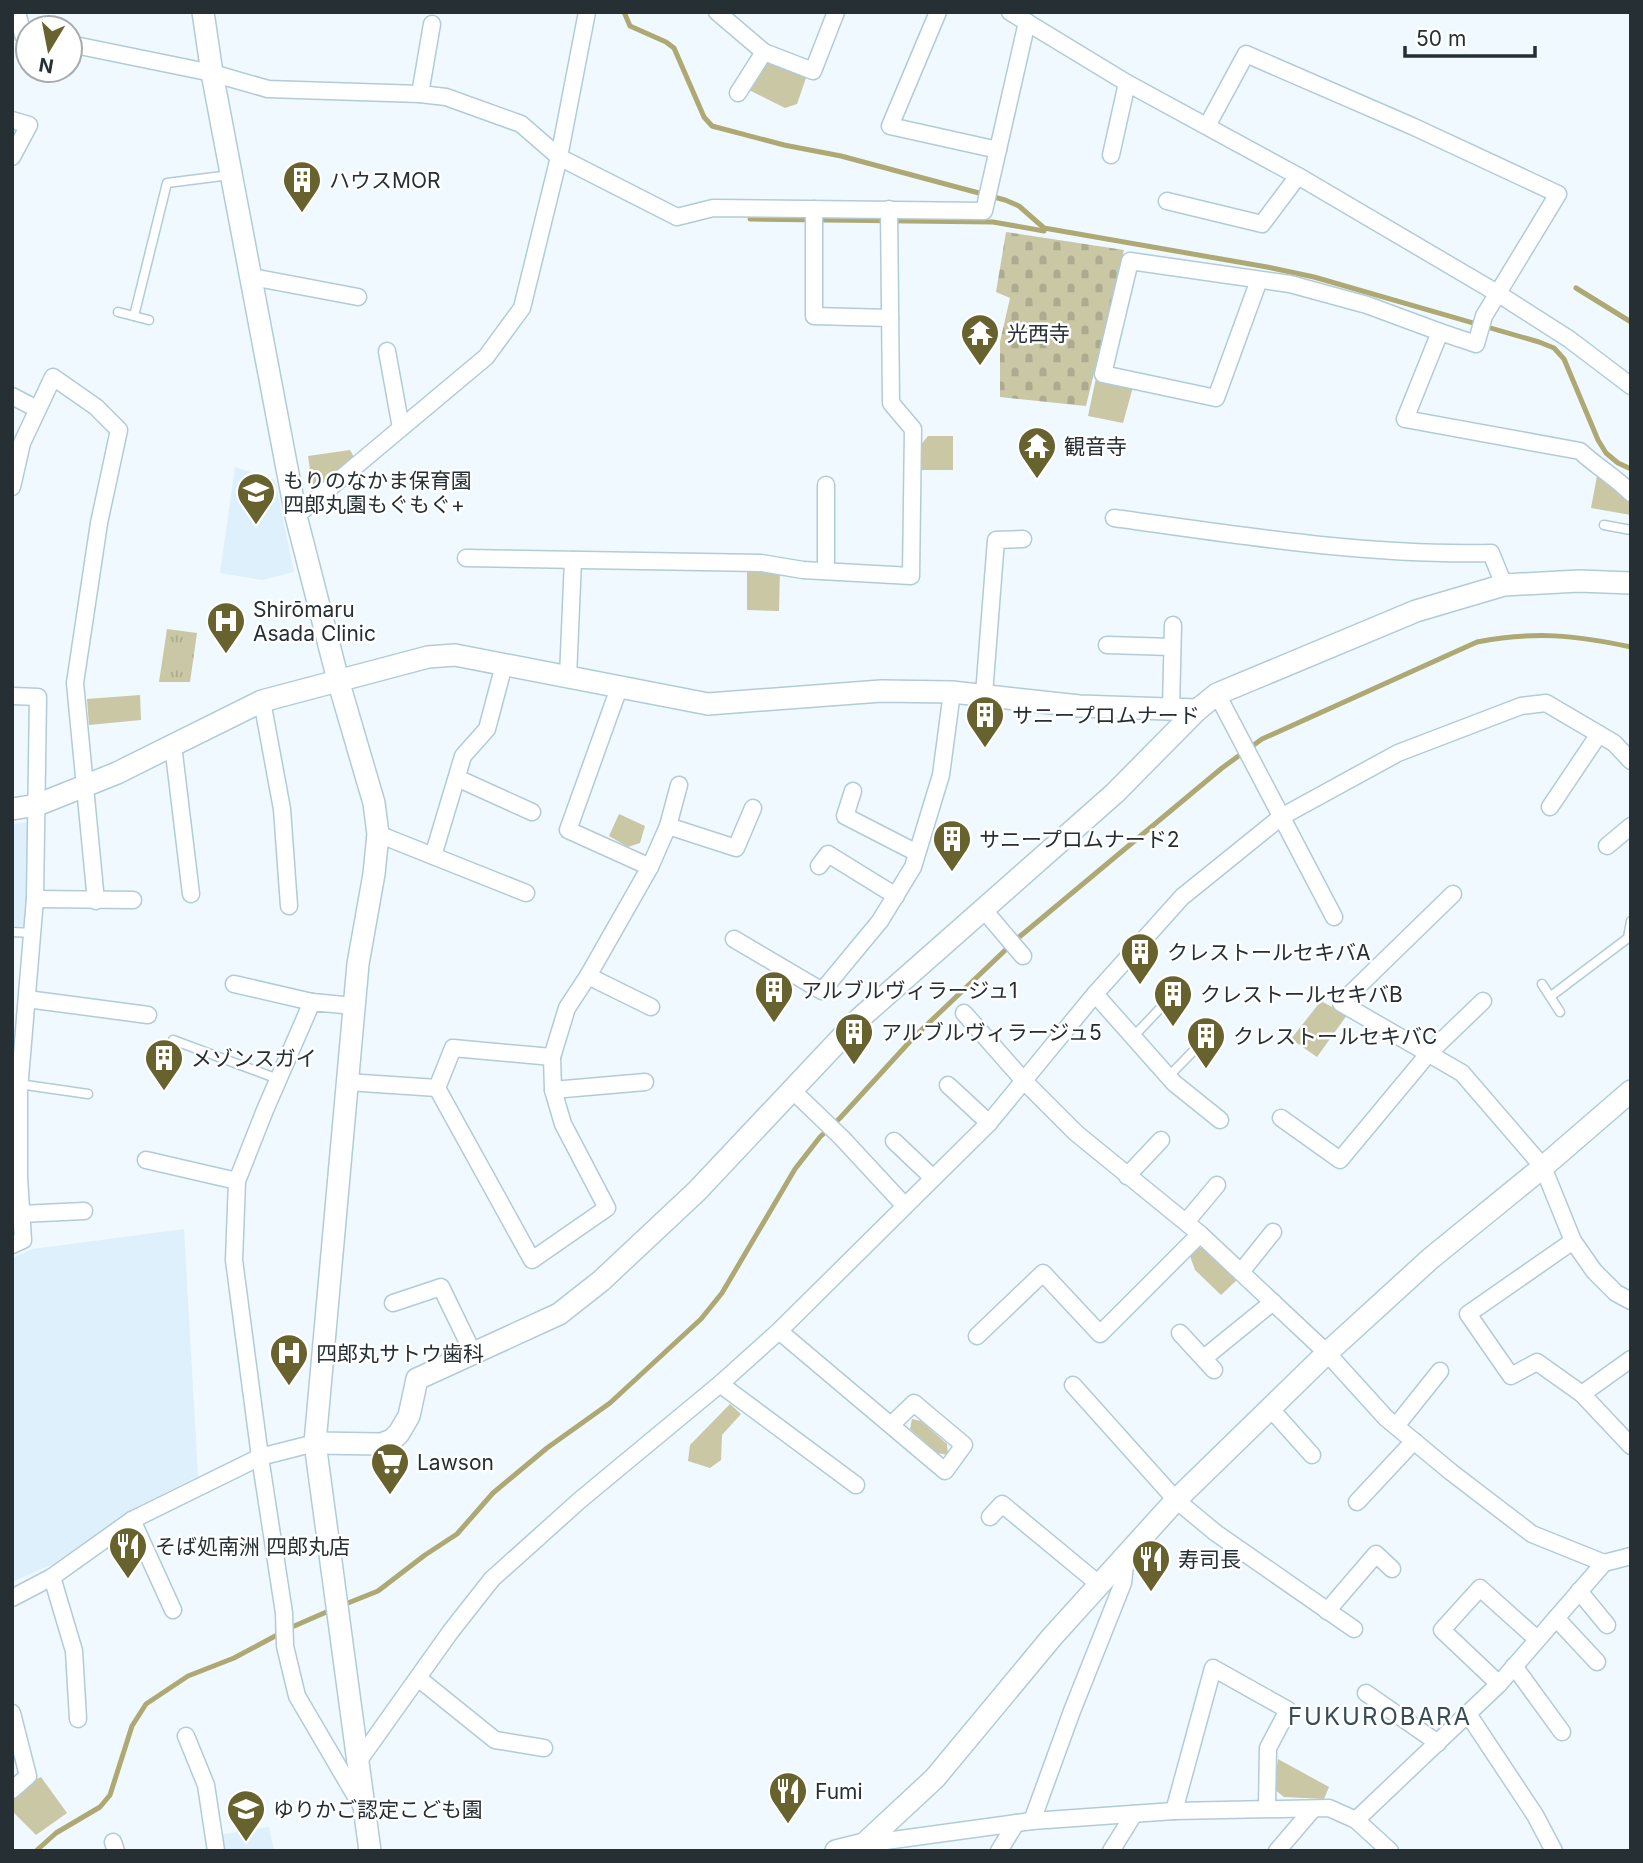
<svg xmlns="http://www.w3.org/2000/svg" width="1643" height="1863" font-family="Inter,'Noto Sans JP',sans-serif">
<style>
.built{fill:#ddf0fb}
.grass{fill:url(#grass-tufts)}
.cemetery{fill:url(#cemetery-stones)}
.green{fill:#cac7a5}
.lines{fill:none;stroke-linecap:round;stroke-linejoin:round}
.stream{stroke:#aea973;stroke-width:5}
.service-casing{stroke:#b2cbd9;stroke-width:11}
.minor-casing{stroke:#b2cbd9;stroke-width:19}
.tertiary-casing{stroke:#b2cbd9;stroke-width:24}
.service{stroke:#fff;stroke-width:8}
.minor{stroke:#fff;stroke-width:16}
.tertiary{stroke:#fff;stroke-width:21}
.labels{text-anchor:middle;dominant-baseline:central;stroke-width:5;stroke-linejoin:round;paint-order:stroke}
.poi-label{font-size:21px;fill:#252f34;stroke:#fff;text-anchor:start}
.quarter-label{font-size:24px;letter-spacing:2px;fill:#384d59;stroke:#fff}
</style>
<defs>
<pattern id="grass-tufts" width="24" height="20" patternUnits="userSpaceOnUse" patternTransform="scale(1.75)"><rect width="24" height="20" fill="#cac7a5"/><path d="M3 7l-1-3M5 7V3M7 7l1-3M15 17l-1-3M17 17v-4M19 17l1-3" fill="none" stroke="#adab8f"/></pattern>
<pattern id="cemetery-stones" width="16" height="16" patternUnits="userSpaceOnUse" patternTransform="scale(1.75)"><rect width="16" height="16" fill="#cac7a5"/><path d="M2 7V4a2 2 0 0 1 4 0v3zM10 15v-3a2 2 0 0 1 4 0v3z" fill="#adab8f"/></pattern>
</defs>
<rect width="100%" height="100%" fill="#eff9ff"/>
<g class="built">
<polygon points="235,467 275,480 294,572 262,580 220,573"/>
<polygon points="30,822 28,927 12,926 12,824"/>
<polygon points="184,1229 198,1476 135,1508 53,1564 12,1582 12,1258 33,1249"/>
<polygon points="269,1827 274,1851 221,1851 218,1835"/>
</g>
<polygon class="grass" points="167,629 197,633 190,682 159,682"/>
<polygon class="cemetery" points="1006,232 1124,250 1086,406 1000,397 1000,342 1010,298 996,292"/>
<g class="green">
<polygon points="774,61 807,75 797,104 785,108 749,90 762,64"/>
<polygon points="1096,378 1133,387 1123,423 1088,416"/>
<polygon points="928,436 953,436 953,470 919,470 919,447"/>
<polygon points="350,450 355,459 314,498 308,456"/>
<polygon points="1597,476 1617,489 1631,502 1631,515 1591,508"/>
<polygon points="747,567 780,570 779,611 747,610"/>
<polygon points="140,695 141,720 89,725 87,699"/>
<polygon points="619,814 645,826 640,843 628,847 609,836"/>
<polygon points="1321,1001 1347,1015 1317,1057 1291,1039"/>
<polygon points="1196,1248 1206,1248 1238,1279 1221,1295 1195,1270 1190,1256"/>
<polygon points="730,1404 741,1414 722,1435 721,1460 710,1468 688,1461 690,1445"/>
<polygon points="912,1419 921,1421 947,1444 948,1455 937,1453 910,1429"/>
<polygon points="1278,1759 1329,1787 1324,1799 1284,1797 1274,1789"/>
<polygon points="41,1777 67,1813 36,1835 13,1812 13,1797 27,1783"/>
</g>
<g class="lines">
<g class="stream">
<polyline points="624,12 630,26 666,42 674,48 704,117 712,126 784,145 841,156 1005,200 1019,206 1044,228 1267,267 1314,277 1539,342 1554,348 1564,359 1598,440 1606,453 1618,463 1631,469"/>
<polyline points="750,219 993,222 1044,231"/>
<polyline points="1576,288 1631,322"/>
<path d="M343,1605L378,1591L425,1555L457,1534L493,1493L547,1448L610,1403L701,1319L722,1293L795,1169L820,1137L840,1118L914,1037L1018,938L1222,768L1262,739L1477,642C1535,631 1574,635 1631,647"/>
<polyline points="36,1851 56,1833 100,1807 110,1795 132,1726 146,1704 188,1676 234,1658 292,1627 331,1610"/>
</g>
<defs>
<g id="service">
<polyline points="118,312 149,320"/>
<polyline points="134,316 167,183 230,175"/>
<polyline points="1604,525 1631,530"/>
<polyline points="12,932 33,933"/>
<polyline points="1542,984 1560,1012"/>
<polyline points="1551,996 1628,938 1631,921"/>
<polyline points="1133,1037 1169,999"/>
<polyline points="173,1040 278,1079"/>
<polyline points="1168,1077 1205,1039"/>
<polyline points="19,1084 88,1094"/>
</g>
<g id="minor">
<polyline points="17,12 23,35"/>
<polyline points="717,12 764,52 813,71 836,12"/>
<polyline points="938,12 890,126 998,150"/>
<polyline points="1010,12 1127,83 1298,176 1497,293 1569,339 1631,386"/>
<polyline points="70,44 212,73 268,89 420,94 446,97 521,124 559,157 677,217 713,208 984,211 1027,22"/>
<polyline points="738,93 764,52"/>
<polyline points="420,94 432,24"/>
<polyline points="12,120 29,125 12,157"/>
<path d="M1207,126L1246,54L1412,126L1558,194L1484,316L1476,344L1440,332L1405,419L1580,451C1596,466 1615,477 1631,493"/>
<polyline points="1111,155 1127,83"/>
<polyline points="1167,201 1262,224 1298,176"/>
<polyline points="814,209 814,316 890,318"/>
<polyline points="252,277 358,297"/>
<polyline points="1259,280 1216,398 1103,374 1130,261 1290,284 1367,305 1440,332"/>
<polyline points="387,351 401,428"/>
<polyline points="12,396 37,409"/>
<polyline points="826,485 826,571"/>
<polyline points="12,487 22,443 53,377 96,407 119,430 99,523 75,683 96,901"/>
<polyline points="296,516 486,357 522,308 559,157 587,12"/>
<path d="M1114,518C1239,535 1365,556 1491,553L1504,585"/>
<polyline points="466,558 761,563 803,570 911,576 913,429 891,403 889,209"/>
<polyline points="1107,645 1172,647"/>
<polyline points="568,677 573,560"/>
<polyline points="619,688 568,830 650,867"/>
<polyline points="984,694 996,540 1023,539"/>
<polyline points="1217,694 1334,917"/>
<polyline points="12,696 38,697 35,899 19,1090 19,1177 23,1240 12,1245"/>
<polyline points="262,701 282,809 289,906"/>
<polyline points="1171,709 1173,625"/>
<polyline points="173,745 191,894"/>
<polyline points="457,778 532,812"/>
<polyline points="853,791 845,816 917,853"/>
<polyline points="1550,807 1599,734"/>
<polyline points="668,826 679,785"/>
<polyline points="378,834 526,893"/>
<polyline points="1607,846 1631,826"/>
<polyline points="433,856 463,756 487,729 504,665"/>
<polyline points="819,866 828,854 896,896"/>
<polyline points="1453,894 1341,1003 1462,1073 1543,1167 1573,1241 1594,1271 1616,1293 1631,1301"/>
<polyline points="35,899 133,900"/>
<polyline points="983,909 1023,956"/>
<polyline points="734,939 822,991 880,921 913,867 941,775 952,692"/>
<polyline points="588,976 650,867 668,826 736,848 753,808"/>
<polyline points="234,984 312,1002"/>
<polyline points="1095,994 1174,1083 1220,1120"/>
<polyline points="27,999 148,1015"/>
<polyline points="354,1006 312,1002 265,1110 237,1181 234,1260 260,1457 284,1613 285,1646 297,1696 362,1807"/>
<polyline points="964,1013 1025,1082 1076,1133 1200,1234 1327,1353 1386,1418 1451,1472 1532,1534 1604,1563"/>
<polyline points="552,1057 567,1008 588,976 651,1007"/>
<polyline points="347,1082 437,1088 453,1048 552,1057 553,1090 563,1124 607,1208 532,1260 437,1088"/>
<polyline points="948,1085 989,1123"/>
<polyline points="553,1090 645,1082"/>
<polyline points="792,1090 842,1138 905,1206"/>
<polyline points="1281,1118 1340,1160 1429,1053 1483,1001"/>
<polyline points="894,1141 933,1178"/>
<polyline points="146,1160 237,1181"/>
<polyline points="1127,1176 1161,1140"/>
<polyline points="21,1214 84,1211"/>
<polyline points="1186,1222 1217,1185"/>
<polyline points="1573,1241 1468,1314 1511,1376 1537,1362 1582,1394 1631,1446"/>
<polyline points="1241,1272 1273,1232"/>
<polyline points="393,1303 441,1287 473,1353"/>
<polyline points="779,1331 945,1471 964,1445 914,1403 891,1425"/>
<polyline points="1180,1333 1214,1370"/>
<polyline points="977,1336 1043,1273 1100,1334 1200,1234"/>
<polyline points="1204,1358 1273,1302"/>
<polyline points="720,1384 856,1485"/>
<polyline points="1073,1385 1176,1500 1216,1533 1354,1629"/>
<polyline points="1582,1394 1631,1359"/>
<polyline points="1270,1408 1312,1455"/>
<polyline points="1396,1426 1440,1371"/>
<polyline points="1357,1502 1414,1441"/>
<polyline points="990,1517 1002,1504 1100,1585"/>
<polyline points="132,1520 173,1610"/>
<polyline points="52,1577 74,1651 78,1719"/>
<polyline points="1579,1591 1607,1625"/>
<polyline points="12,1598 52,1577 132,1520 260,1457 315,1443"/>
<polyline points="1327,1611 1376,1554 1392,1569"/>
<polyline points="1556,1618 1597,1662"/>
<polyline points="1514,1666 1562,1732"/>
<polyline points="418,1678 495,1740 544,1748"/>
<polyline points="1499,1684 1442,1630 1480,1588 1537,1639"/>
<polyline points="1366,1693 1438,1743"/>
<polyline points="12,1713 28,1776 12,1790"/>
<polyline points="1468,1714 1535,1815 1554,1851"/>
<polyline points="186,1736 206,1785 216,1851"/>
<polyline points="357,1763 451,1631 492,1579 580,1500 720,1384 779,1331 989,1123 1095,994 1182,897 1281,817 1398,753 1521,706 1546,703 1614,743 1631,761"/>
<polyline points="1174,1811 1213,1668 1288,1710 1268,1748 1267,1808"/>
<polyline points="1356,1820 1390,1851"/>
<polyline points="1032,1821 1072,1711 1123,1583 1126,1557"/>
<polyline points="113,1842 116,1851"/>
<polyline points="864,1844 1032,1821 1174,1811 1329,1808 1356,1820 1499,1684 1604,1563 1631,1556"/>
<polyline points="999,1851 1016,1823"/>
<polyline points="1111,1851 1134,1814"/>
<polyline points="1277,1851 1313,1809"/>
</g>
<g id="tertiary">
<polyline points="203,12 212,73 296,516 338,680 374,803 378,834 374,874 358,964 315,1443 370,1851"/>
<polyline points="12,809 37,805 117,773 262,701 428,657 455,655 708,704 881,691 952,692 1079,706 1197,710 1217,694 1416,611 1504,585 1579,581 1631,583"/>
<polyline points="315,1443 381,1444 392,1440 399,1433 409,1416 417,1379 559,1314 601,1281 697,1191 859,1019 1115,793 1197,710"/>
<polyline points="836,1851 864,1844 935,1778 1052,1637 1176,1500 1327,1353 1430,1259 1543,1167 1631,1091"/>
</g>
</defs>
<use href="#service" class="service-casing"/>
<use href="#minor" class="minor-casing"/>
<use href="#tertiary" class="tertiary-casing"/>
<use href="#service" class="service"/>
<use href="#minor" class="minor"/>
<use href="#tertiary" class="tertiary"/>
</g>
<defs>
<symbol id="building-pin" viewBox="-11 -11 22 30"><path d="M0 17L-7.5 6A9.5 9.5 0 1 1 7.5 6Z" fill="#67622e" stroke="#fff"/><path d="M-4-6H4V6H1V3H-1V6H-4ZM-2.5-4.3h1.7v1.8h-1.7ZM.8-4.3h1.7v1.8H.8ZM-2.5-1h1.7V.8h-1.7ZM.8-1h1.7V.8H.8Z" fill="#fff"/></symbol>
<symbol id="temple-pin" viewBox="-11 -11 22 30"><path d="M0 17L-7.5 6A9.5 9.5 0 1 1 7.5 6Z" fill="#67622e" stroke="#fff"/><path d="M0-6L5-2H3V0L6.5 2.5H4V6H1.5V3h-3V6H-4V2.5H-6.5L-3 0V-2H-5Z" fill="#fff"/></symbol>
<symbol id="school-pin" viewBox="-11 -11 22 30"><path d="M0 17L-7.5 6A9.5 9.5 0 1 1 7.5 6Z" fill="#67622e" stroke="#fff"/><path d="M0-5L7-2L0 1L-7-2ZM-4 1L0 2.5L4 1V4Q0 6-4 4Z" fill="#fff"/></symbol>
<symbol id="hospital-pin" viewBox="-11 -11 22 30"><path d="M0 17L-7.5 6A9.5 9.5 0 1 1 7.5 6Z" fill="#67622e" stroke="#fff"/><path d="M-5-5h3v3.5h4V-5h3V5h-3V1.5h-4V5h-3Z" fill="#fff"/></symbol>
<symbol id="supermarket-pin" viewBox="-11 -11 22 30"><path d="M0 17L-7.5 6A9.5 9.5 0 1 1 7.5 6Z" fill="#67622e" stroke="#fff"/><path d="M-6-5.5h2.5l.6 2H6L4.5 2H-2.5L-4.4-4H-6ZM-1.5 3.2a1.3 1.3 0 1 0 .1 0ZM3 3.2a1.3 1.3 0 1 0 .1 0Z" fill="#fff"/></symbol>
<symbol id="restaurant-pin" viewBox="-11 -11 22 30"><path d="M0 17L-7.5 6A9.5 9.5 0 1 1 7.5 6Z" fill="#67622e" stroke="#fff"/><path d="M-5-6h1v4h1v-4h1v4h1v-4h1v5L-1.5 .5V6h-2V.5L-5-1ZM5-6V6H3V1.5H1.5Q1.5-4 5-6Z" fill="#fff"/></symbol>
</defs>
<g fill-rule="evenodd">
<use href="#building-pin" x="280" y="158" width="44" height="60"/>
<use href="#temple-pin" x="958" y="311" width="44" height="60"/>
<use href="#temple-pin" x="1015" y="424" width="44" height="60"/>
<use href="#school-pin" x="234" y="470" width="44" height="60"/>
<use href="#hospital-pin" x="204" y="599" width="44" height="60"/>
<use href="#building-pin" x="963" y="693" width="44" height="60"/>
<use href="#building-pin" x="930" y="817" width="44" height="60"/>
<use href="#building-pin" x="1118" y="930" width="44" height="60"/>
<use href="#building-pin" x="752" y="968" width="44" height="60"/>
<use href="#building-pin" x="1151" y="972" width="44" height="60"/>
<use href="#building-pin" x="832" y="1010" width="44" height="60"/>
<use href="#building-pin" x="1184" y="1014" width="44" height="60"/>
<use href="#building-pin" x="142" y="1036" width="44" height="60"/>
<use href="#hospital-pin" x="267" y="1331" width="44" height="60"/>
<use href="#supermarket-pin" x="368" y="1440" width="44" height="60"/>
<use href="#restaurant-pin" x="106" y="1524" width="44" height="60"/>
<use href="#restaurant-pin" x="1129" y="1537" width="44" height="60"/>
<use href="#restaurant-pin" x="766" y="1769" width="44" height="60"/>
<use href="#school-pin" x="224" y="1787" width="44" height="60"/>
</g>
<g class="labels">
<g class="poi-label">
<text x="329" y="180">ハウスMOR</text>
<text x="1007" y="333">光西寺</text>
<text x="1064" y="446">観音寺</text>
<text x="283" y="480">もりのなかま保育園<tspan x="283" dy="24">四郎丸園もぐもぐ+</tspan></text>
<text x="253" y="609">Shirōmaru<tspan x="253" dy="24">Asada Clinic</tspan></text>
<text x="1012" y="715">サニープロムナード</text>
<text x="979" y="839">サニープロムナード2</text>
<text x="1167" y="952">クレストールセキバA</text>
<text x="801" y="990">アルブルヴィラージュ1</text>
<text x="1200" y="994">クレストールセキバB</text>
<text x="881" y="1032">アルブルヴィラージュ5</text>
<text x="1233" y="1036">クレストールセキバC</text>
<text x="191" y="1058">メゾンスガイ</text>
<text x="316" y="1353">四郎丸サトウ歯科</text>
<text x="417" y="1462">Lawson</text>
<text x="155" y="1546">そば処南洲 四郎丸店</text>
<text x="1178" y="1559">寿司長</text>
<text x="815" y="1791">Fumi</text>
<text x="273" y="1809">ゆりかご認定こども園</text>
</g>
<g class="quarter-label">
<text x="1380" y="1716">FUKUROBARA</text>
</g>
</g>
<rect width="1643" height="1863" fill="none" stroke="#252f34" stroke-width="28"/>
<g transform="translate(49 49) rotate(190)"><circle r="33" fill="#ffffff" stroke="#a8acae" stroke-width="2"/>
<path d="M0-5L12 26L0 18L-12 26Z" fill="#67622e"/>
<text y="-10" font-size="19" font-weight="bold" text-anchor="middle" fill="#252f34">N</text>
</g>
<path d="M1405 46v10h130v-10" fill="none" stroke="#252f34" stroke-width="3.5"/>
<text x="1416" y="46" font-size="21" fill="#252f34" stroke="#ffffff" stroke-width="5" paint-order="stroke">50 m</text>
</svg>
